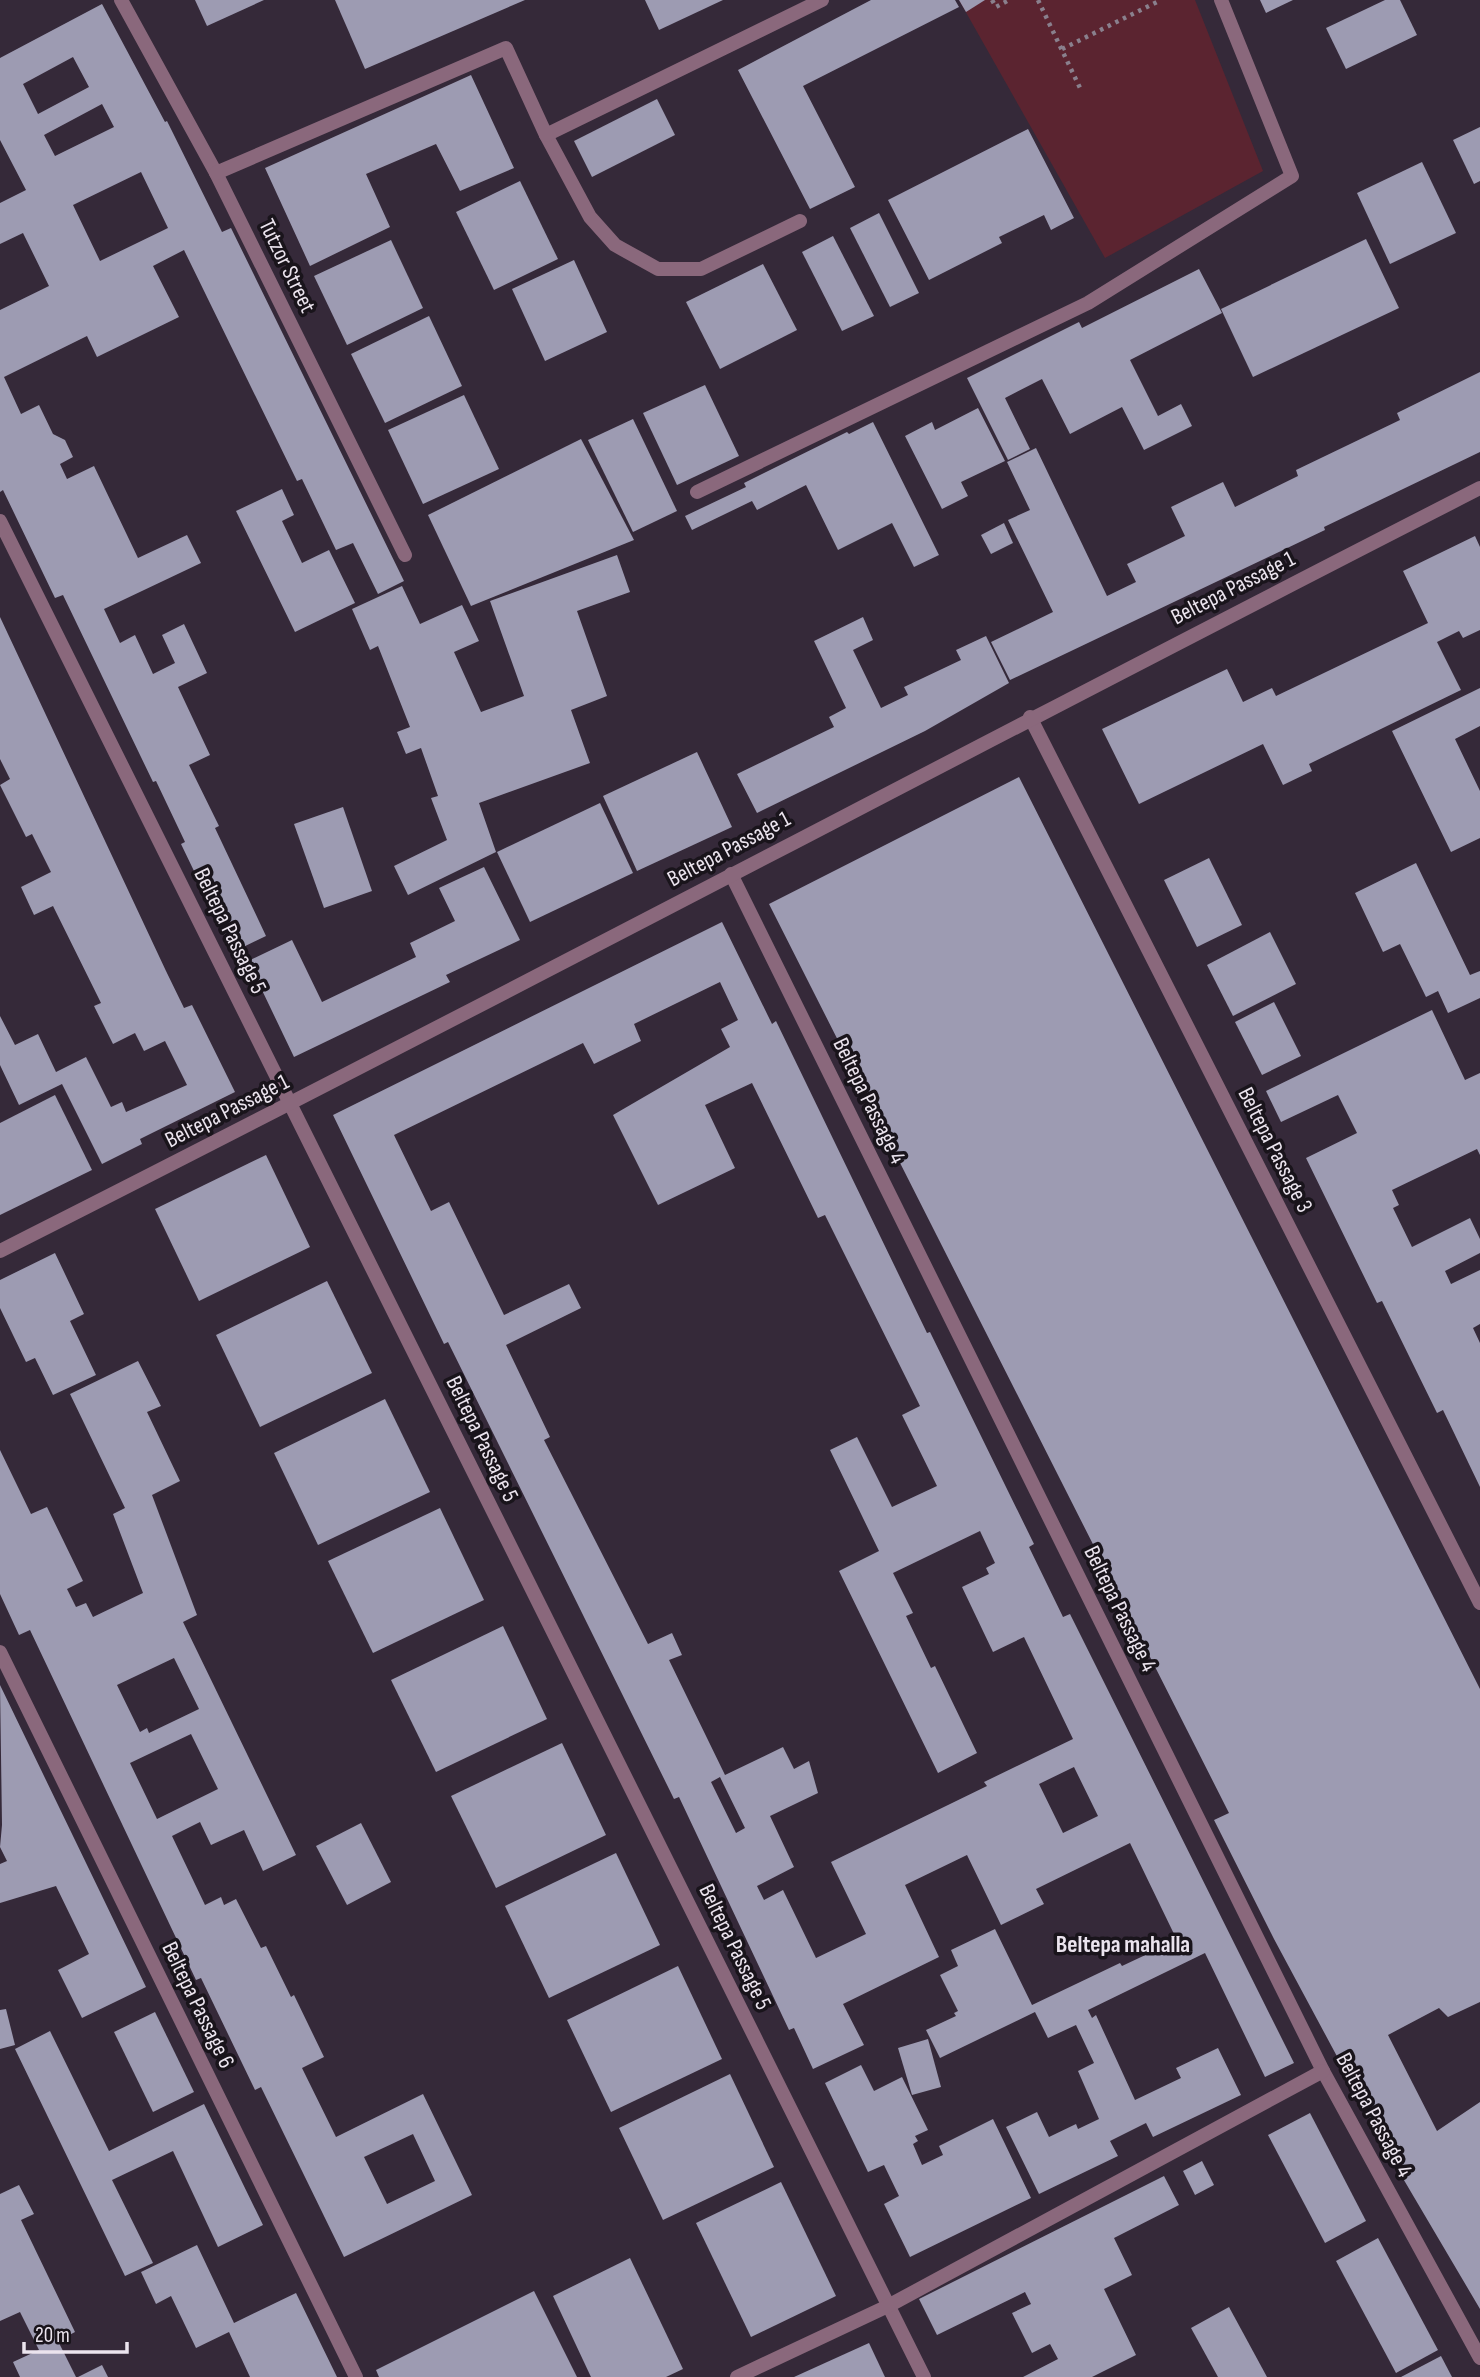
<svg xmlns="http://www.w3.org/2000/svg" width="1480" height="2377" font-family="'Sofia Sans Condensed',sans-serif">
<style>
.green{fill:#5b2430}
.building{fill:#9d9bb2;fill-rule:evenodd}
.lines{fill:none;stroke-linecap:round;stroke-linejoin:round}
.path{stroke:#8a808d;stroke-width:4.5;stroke-dasharray:3.5 5;stroke-linecap:butt}
.lane{stroke:#8a687c;stroke-width:14}
.street{stroke:#8a687c;stroke-width:14}
.labels{text-anchor:middle;dominant-baseline:central;stroke-width:7;stroke-linejoin:round;paint-order:stroke}
.street-label{font-size:23px;fill:#ebe4ee;stroke:#19141b}
.neighbourhood-label{font-size:24px;font-weight:bold;fill:#ebe4ee;stroke:#19141b}
</style>
<rect width="100%" height="100%" fill="#352939"/>
<polygon class="green" points="959,0 1195,0 1263,171 1105,258"/>
<g class="building">
<polygon points="195,0 264,0 207,26"/>
<polygon points="335,0 525,0 365,69"/>
<polygon points="645,0 723,0 659,30"/>
<polygon points="871,0 955,0 959,7 803,86 855,187 810,209 738,70"/>
<polygon points="959,0 985,0 966,12"/>
<polygon points="1260,0 1293,0 1266,13"/>
<polygon points="1385,0 1400,0 1417,35 1346,69 1326,28"/>
<path d="M102,4L165,122L167,121L222,232L231,228L404,581L378,594L353,543L336,550L302,479L297,481L184,250L153,266L179,317L97,357L87,336L4,377L21,414L39,405L53,434L65,440L73,457L60,464L67,479L94,466L138,558L187,535L201,563L104,609L120,643L135,635L153,674L175,663L162,635L184,624L207,673L178,687L210,755L189,765L219,826L215,828L266,936L233,952L181,844L185,842L156,781L153,782L63,595L55,598L3,490L0,492V310L49,286L23,233L0,244V203L26,190L0,140V58ZM73,57L89,87L38,114L23,84ZM102,104L114,127L55,156L44,135ZM141,172L168,228L100,261L73,205Z"/>
<polygon points="471,75 514,168 460,191 436,144 366,174 390,227 310,266 265,168"/>
<polygon points="657,99 675,135 592,177 574,141"/>
<polygon points="1480,127 1480,181 1474,184 1453,140"/>
<polygon points="1028,129 1074,218 1051,230 1044,215 999,237 1002,243 929,280 888,200"/>
<polygon points="1422,162 1456,233 1390,264 1357,193"/>
<polygon points="520,181 558,259 494,290 456,212"/>
<polygon points="879,213 919,293 890,307 850,228"/>
<polygon points="833,236 874,316 842,331 802,252"/>
<polygon points="1366,239 1399,308 1253,377 1221,309"/>
<polygon points="391,240 423,308 347,345 314,276"/>
<polygon points="574,260 607,332 545,361 512,289"/>
<polygon points="763,264 797,330 720,369 686,302"/>
<polygon points="1199,269 1222,313 1130,360 1158,416 1181,404 1192,426 1144,450 1122,407 1070,434 1042,379 1005,398 1030,449 1008,460 967,378 1079,322 1082,328"/>
<polygon points="429,316 462,386 385,423 351,354"/>
<polygon points="1480,372 1480,452 1324,527 1325,530 1010,680 991,642 1053,612 1008,520 1030,510 1007,462 1036,448 1107,596 1136,582 1127,564 1185,536 1171,507 1223,482 1235,507 1298,476 1296,470 1400,420 1397,413"/>
<polygon points="705,385 739,456 677,485 643,413"/>
<polygon points="464,395 499,469 423,504 388,430"/>
<polygon points="978,408 1005,461 961,482 968,496 942,509 905,436 932,422 935,430"/>
<polygon points="633,419 677,511 633,532 588,440"/>
<polygon points="873,422 939,555 914,567 892,523 838,550 806,485 757,510 752,501 692,530 685,516 746,487 744,483 847,432 849,434"/>
<polygon points="581,439 634,540 471,606 428,515"/>
<polygon points="282,489 294,515 282,521 302,563 329,550 355,603 295,632 236,511"/>
<polygon points="1004,523 1013,543 991,554 981,535"/>
<polygon points="1475,536 1480,547 1480,630 1463,638 1459,631 1437,642 1461,690 1309,764 1312,771 1283,785 1263,744 1139,804 1102,729 1227,669 1243,702 1272,688 1276,696 1428,623 1403,571"/>
<polygon points="617,555 630,592 577,611 607,696 571,710 590,763 479,803 496,852 408,895 394,866 447,840 431,798 438,796 421,748 406,754 397,732 410,727 378,646 370,650 352,609 402,586 420,624 462,605 479,641 454,652 481,712 524,696 490,601"/>
<polygon points="0,617 166,971 184,1008 192,1005 235,1092 140,1139 142,1144 102,1164 62,1084 19,1105 0,1065 0,1016 15,1045 38,1034 56,1072 86,1057 111,1107 122,1102 126,1112 187,1085 165,1041 144,1051 135,1033 113,1044 94,1006 101,1003 53,906 34,915 21,887 51,872 32,834 26,837 0,785 10,779 0,759"/>
<polygon points="863,617 873,640 853,650 881,708 908,695 904,687 961,660 956,650 986,636 1009,683 925,731 757,813 737,774 834,727 829,717 846,708 814,641"/>
<polygon points="1480,688 1480,726 1455,739 1480,791 1480,838 1451,852 1392,731"/>
<polygon points="697,752 732,827 637,871 603,796"/>
<polygon points="1019,777 1480,1689 1480,2002 1448,2017 1439,2008 1388,2035 1437,2131 1480,2102 1480,2309 1398,2170 1274,1939 1214,1820 1229,1813 769,904"/>
<polygon points="600,803 633,873 530,922 497,852"/>
<polygon points="343,807 372,891 324,908 294,824"/>
<polygon points="1209,858 1242,925 1197,947 1164,880"/>
<polygon points="1416,863 1470,975 1480,971 1480,998 1448,1013 1438,991 1426,997 1400,944 1383,952 1355,893"/>
<polygon points="484,867 520,940 446,975 450,982 294,1057 248,961 292,940 322,1002 416,957 410,943 455,921 439,888"/>
<path d="M722,922L772,1024L776,1021L927,1333L930,1332L1034,1544L1029,1547L1063,1617L1070,1614L1294,2063L1265,2077L1205,1953L1088,2010L1092,2018L1096,2015L1135,2100L1181,2078L1176,2068L1218,2048L1241,2095L1153,2137L1146,2123L1110,2141L1118,2156L1039,2194L1006,2127L1037,2112L1049,2137L1076,2124L1078,2129L1099,2119L1078,2071L1094,2063L1076,2025L1048,2038L1035,2012L940,2058L926,2030L956,2016L954,2013L958,2011L940,1975L958,1966L951,1950L995,1929L1032,2005L1120,1963L1122,1966L1156,1950L1153,1944L1174,1934L1130,1843L1036,1889L1044,1904L1001,1925L967,1855L905,1885L939,1957L843,2004L864,2045L813,2069L794,2028L789,2030L679,1797L674,1799L448,1342L444,1344L333,1115ZM720,982L738,1020L721,1029L730,1047L613,1115L658,1205L735,1168L705,1105L752,1083L818,1218L825,1215L920,1406L902,1415L937,1486L892,1507L857,1437L830,1450L879,1551L839,1571L938,1773L977,1753L935,1666L931,1668L906,1616L913,1613L893,1573L980,1531L995,1563L986,1568L989,1574L962,1587L993,1652L1024,1637L1073,1739L984,1782L987,1786L831,1862L866,1934L816,1958L783,1890L764,1900L757,1886L794,1867L770,1816L818,1793L809,1761L794,1769L783,1747L725,1775L669,1660L682,1655L672,1633L648,1644L544,1440L550,1437L506,1345L581,1308L569,1284L504,1315L449,1202L431,1211L394,1135L583,1043L594,1064L641,1041L634,1024ZM1074,1767L1098,1816L1063,1833L1039,1784ZM720,1777L745,1828L736,1833L711,1782Z"/>
<polygon points="1270,932 1296,984 1233,1016 1207,965"/>
<polygon points="1274,1002 1301,1056 1262,1075 1235,1022"/>
<polygon points="1432,1010 1465,1080 1480,1073 1480,1155 1477,1149 1392,1190 1399,1205 1393,1208 1412,1247 1470,1218 1480,1239 1480,1253 1445,1271 1451,1284 1480,1270 1480,1324 1473,1328 1480,1343 1480,1487 1443,1410 1437,1413 1382,1301 1377,1303 1306,1158 1357,1133 1338,1095 1281,1122 1266,1091"/>
<polygon points="55,1095 92,1170 0,1215 0,1123"/>
<polygon points="266,1155 310,1247 199,1301 155,1209"/>
<polygon points="55,1253 84,1314 70,1321 96,1375 53,1395 35,1358 26,1362 0,1308 0,1280"/>
<polygon points="327,1281 372,1373 260,1427 216,1335"/>
<path d="M138,1361L161,1406L147,1412L180,1481L152,1495L197,1615L183,1622L296,1855L263,1871L244,1830L211,1845L200,1822L172,1836L205,1905L221,1897L224,1905L236,1899L261,1948L266,1946L291,1997L294,1995L324,2057L302,2068L336,2137L423,2094L472,2195L344,2257L261,2087L255,2090L201,1978L196,1980L30,1630L19,1635L0,1594V1450L31,1514L47,1507L83,1581L67,1589L76,1607L86,1603L93,1617L143,1593L113,1514L125,1508L70,1394ZM174,1658L199,1709L149,1733L147,1728L140,1732L117,1685ZM191,1734L218,1789L157,1819L130,1763ZM413,2134L435,2181L387,2204L364,2157Z"/>
<polygon points="385,1399 430,1492 318,1545 274,1453"/>
<polygon points="440,1508 484,1600 373,1653 328,1561"/>
<polygon points="503,1626 547,1719 436,1772 391,1680"/>
<polygon points="0,1685 146,1987 82,2018 58,1970 89,1954 56,1886 0,1903 0,1864 7,1861 0,1847 2,1825"/>
<polygon points="562,1743 606,1835 496,1888 451,1796"/>
<polygon points="361,1823 391,1882 347,1905 316,1846"/>
<polygon points="616,1853 660,1945 549,1998 505,1906"/>
<polygon points="678,1966 722,2059 611,2112 567,2020"/>
<polygon points="6,2009 15,2045 0,2049 0,2010"/>
<polygon points="155,2012 194,2092 153,2112 114,2032"/>
<polygon points="50,2031 109,2151 204,2104 263,2225 218,2247 173,2151 112,2180 153,2263 125,2276 15,2049"/>
<polygon points="928,2039 941,2087 912,2095 898,2048"/>
<polygon points="861,2065 874,2091 902,2077 928,2130 915,2136 918,2141 913,2144 922,2165 943,2155 939,2146 993,2119 1031,2198 910,2257 884,2204 899,2196 884,2165 868,2172 825,2083"/>
<polygon points="730,2074 774,2167 663,2220 619,2128"/>
<polygon points="1310,2113 1366,2221 1325,2243 1268,2135"/>
<polygon points="1202,2161 1214,2185 1195,2195 1183,2171"/>
<polygon points="1164,2176 1179,2205 1114,2238 1132,2275 1104,2289 1136,2355 1092,2377 1023,2377 1058,2359 1050,2344 1032,2353 1012,2313 1031,2304 1025,2292 937,2335 919,2299"/>
<polygon points="781,2182 836,2296 751,2337 696,2223"/>
<polygon points="19,2185 34,2214 21,2220 75,2332 58,2341 76,2377 20,2377 13,2362 39,2350 20,2312 0,2321 0,2194"/>
<polygon points="1378,2238 1438,2350 1396,2373 1336,2261"/>
<polygon points="197,2245 234,2323 296,2293 337,2377 250,2377 229,2332 196,2348 171,2296 156,2304 141,2272"/>
<polygon points="630,2258 683,2369 666,2377 591,2377 553,2296"/>
<polygon points="534,2291 577,2377 379,2377 376,2370"/>
<polygon points="1229,2307 1267,2377 1218,2377 1191,2328"/>
<polygon points="869,2343 885,2377 794,2377"/>
<polygon points="1441,2356 1452,2377 1401,2377"/>
<polygon points="102,2365 108,2377 78,2377"/>
</g>
<g class="lines">
<g class="path">
<polyline points="992,0 996,7 1009,0"/>
<polyline points="1038,0 1081,90"/>
<polyline points="1062,49 1161,0"/>
</g>
<polyline class="lane" points="546,135 590,217 615,245 658,269 701,269 800,221"/>
<g class="street">
<polyline points="121,0 216,173 405,555"/>
<polyline points="216,173 506,48 546,135 822,0"/>
<polyline points="697,492 1088,303 1292,176 1221,0"/>
<polyline points="0,521 924,2377"/>
<polyline points="1030,717 1480,1603"/>
<polyline points="731,874 1323,2071 1480,2358"/>
<path d="M0,1251C496,1001 986,740 1480,488"/>
<polyline points="0,1652 356,2377"/>
<polyline points="737,2377 888,2306 1323,2071"/>
</g>
</g>
<g class="labels">
<g class="street-label">
<text transform="translate(287 266) rotate(64)">Tutzor Street</text>
<text transform="translate(1233 588) rotate(-27)">Beltepa Passage 1</text>
<text transform="translate(729 849) rotate(-28)">Beltepa Passage 1</text>
<text transform="translate(230 931) rotate(64)">Beltepa Passage 5</text>
<text transform="translate(869 1101) rotate(64)">Beltepa Passage 4</text>
<text transform="translate(227 1111) rotate(-27)">Beltepa Passage 1</text>
<text transform="translate(1275 1150) rotate(63)">Beltepa Passage 3</text>
<text transform="translate(482 1439) rotate(64)">Beltepa Passage 5</text>
<text transform="translate(1120 1609) rotate(64)">Beltepa Passage 4</text>
<text transform="translate(735 1947) rotate(64)">Beltepa Passage 5</text>
<text transform="translate(198 2005) rotate(64)">Beltepa Passage 6</text>
<text transform="translate(1374 2115) rotate(62)">Beltepa Passage 4</text>
</g>
<g class="neighbourhood-label">
<text x="1123" y="1944">Beltepa mahalla</text>
</g>
</g>
<path d="M24 2342v10h103v-10" fill="none" stroke="#ebe4ee" stroke-width="3.5"/>
<text x="35" y="2342" font-size="21" fill="#ebe4ee" stroke="#19141b" stroke-width="5" paint-order="stroke">20 m</text>
</svg>
